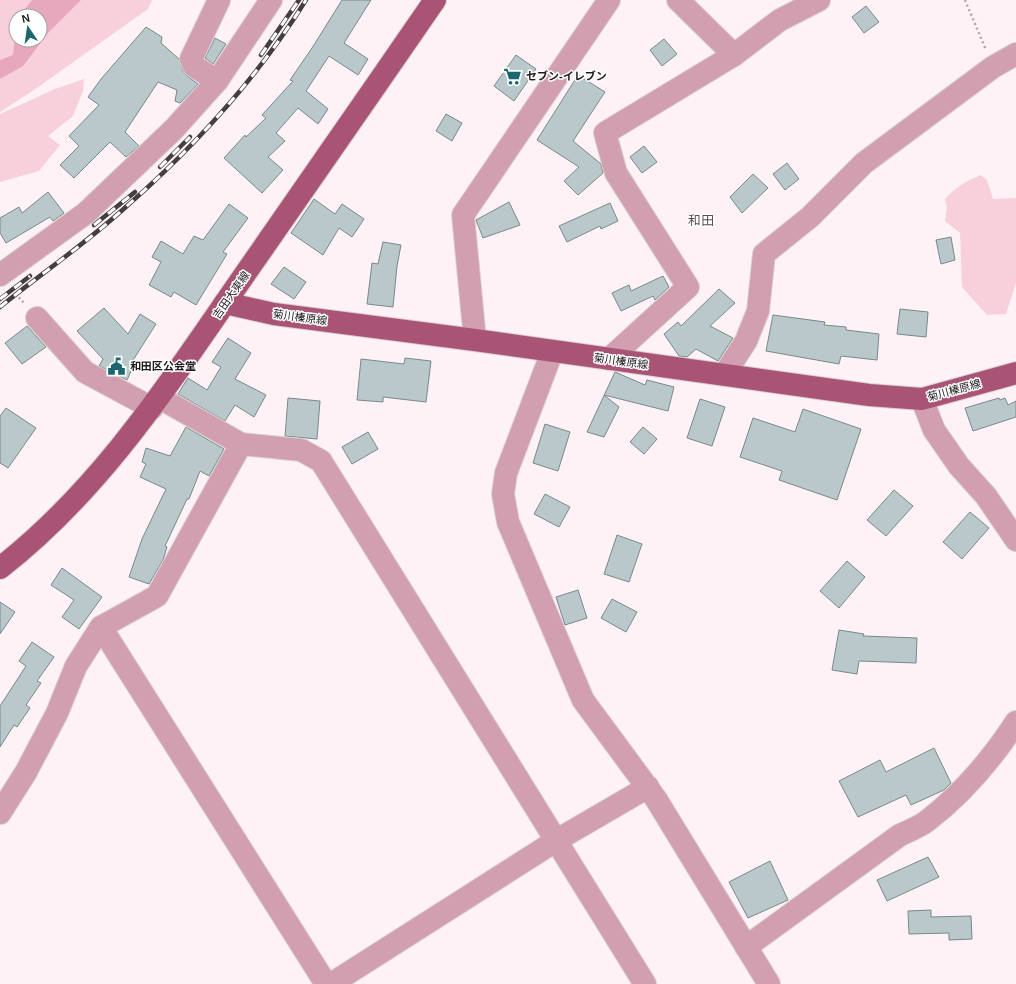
<svg xmlns="http://www.w3.org/2000/svg" width="1016" height="984" font-family="Helvetica,'Noto Sans JP',sans-serif">
<style>
.green{fill:#f8d0dc;fill-rule:evenodd}
.water{fill:#e7a7bd}
.building{fill:#b9c9cb;stroke:#79888a}
.lines{fill:none;stroke-linecap:round;stroke-linejoin:round}
.minor-casing{stroke:#dacfd3;stroke-width:24}
.major-casing{stroke:#dacfd3;stroke-width:24}
.path{stroke:#b0a6a9;stroke-width:2.5;stroke-dasharray:2 3;stroke-linecap:butt}
.minor{stroke:#d19faf;stroke-width:22}
.major{stroke:#aa5475;stroke-width:22}
.rail-casing{stroke:#443e41;stroke-width:4.5}
.rail{stroke:#fff;stroke-width:3;stroke-dasharray:9;stroke-linecap:butt}
.labels{text-anchor:middle;dominant-baseline:central;stroke-width:3;stroke-linejoin:round;paint-order:stroke}
.poi-label{font-size:11px;font-weight:bold;fill:#1f1a1c;stroke:#fff;text-anchor:start}
.street-label{font-size:11px;fill:#1f1a1c;stroke:#fff}
.quarter-label{font-size:13px;fill:#5a4e52;stroke:#fff}
</style>
<rect width="100%" height="100%" fill="#fef2f6"/>
<g class="green">
<path d="M0,0H152L148,9L34,90L0,112ZM16,16H40V40H16Z"/>
<polygon points="84,79 83,91 73,116 48,136 60,145 39,171 0,182 0,114 55,89"/>
<path d="M981,175L987,180L993,199L1016,198V283L1006,314L987,315L962,287L960,233L945,221L947,208L945,199C956,187 966,181 981,175Z"/>
</g>
<polygon class="water" points="32,0 81,0 48,33 23,66 0,79 0,60 13,55 16,27 16,40 40,40 40,16 19,16"/>
<g class="building">
<polygon points="342,0 371,0 344,43 368,59 358,75 329,56 306,91 328,109 318,124 298,108 276,133 285,141 268,157 283,170 262,193 224,158 245,135 246,137 266,118 262,115 293,81 290,80 312,48"/>
<polygon points="866,6 879,22 864,33 852,17"/>
<polygon points="146,27 162,37 161,43 179,59 183,71 187,76 198,84 180,103 175,101 177,90 158,82 125,132 139,146 126,157 110,142 74,178 60,165 79,146 69,136 99,105 88,97 101,79"/>
<polygon points="215,38 226,44 213,64 205,58"/>
<polygon points="664,39 677,54 662,66 650,50"/>
<polygon points="516,55 536,69 514,101 494,86"/>
<polygon points="578,75 605,92 573,141 601,164 603,173 578,195 564,181 579,167 537,140"/>
<polygon points="446,114 462,123 452,141 436,131"/>
<polygon points="644,146 657,162 642,173 630,157"/>
<polygon points="787,163 799,179 785,190 773,174"/>
<polygon points="753,174 768,188 742,213 730,197"/>
<polygon points="48,192 64,213 53,221 50,217 6,243 0,233 0,218 19,207 22,213"/>
<polygon points="314,199 335,214 342,204 364,219 352,237 339,228 323,255 291,233"/>
<polygon points="509,202 520,225 483,238 476,220"/>
<polygon points="610,203 618,221 601,229 600,226 567,242 559,226"/>
<polygon points="229,204 248,218 223,252 227,254 196,305 174,292 171,297 149,285 161,262 152,257 161,241 183,254 194,236 203,240"/>
<polygon points="951,237 955,260 941,264 936,240"/>
<polygon points="383,242 401,245 397,266 393,307 367,304 372,263 378,264"/>
<polygon points="284,267 306,282 294,299 271,284"/>
<polygon points="663,276 669,287 655,300 653,296 621,311 612,293 629,285 631,291"/>
<polygon points="719,289 735,303 710,326 733,338 718,361 696,349 687,357 679,356 664,334 678,322 681,326"/>
<polygon points="104,308 128,334 140,314 156,324 130,365 133,367 127,380 99,366 103,359 77,331"/>
<polygon points="900,309 928,312 926,337 897,334"/>
<polygon points="773,315 825,322 824,325 846,327 846,330 879,334 877,360 841,356 839,364 766,351"/>
<polygon points="27,326 46,347 22,364 5,343"/>
<polygon points="228,338 251,353 235,379 266,395 254,417 235,405 225,421 178,394 188,378 207,390 221,367 212,362"/>
<polygon points="405,358 431,361 426,402 383,397 383,402 357,400 361,359 404,364"/>
<polygon points="615,372 645,385 647,380 674,387 668,411 604,395 619,407 604,437 587,432"/>
<polygon points="288,398 320,401 317,439 285,436"/>
<polygon points="999,398 1000,400 1005,398 1008,405 1016,401 1016,417 973,431 965,408"/>
<polygon points="700,399 725,407 712,446 687,438"/>
<polygon points="6,408 36,428 8,468 0,463 0,416"/>
<polygon points="803,409 861,429 837,500 779,480 782,471 740,457 753,418 795,432"/>
<polygon points="545,424 570,432 558,471 533,463"/>
<polygon points="186,427 224,449 209,476 200,471 189,499 187,499 165,546 167,547 163,560 149,584 129,577 142,539 166,489 140,477 146,464 142,462 146,448 170,456"/>
<polygon points="643,427 657,439 644,454 630,442"/>
<polygon points="368,432 378,449 352,464 342,447"/>
<polygon points="894,490 913,506 886,536 867,520"/>
<polygon points="545,494 570,507 559,527 534,514"/>
<polygon points="970,512 989,528 962,559 943,542"/>
<polygon points="617,535 642,544 629,582 604,574"/>
<polygon points="847,561 865,577 839,608 820,591"/>
<polygon points="62,568 102,597 79,629 62,617 74,600 51,585"/>
<polygon points="578,590 587,618 565,625 556,597"/>
<polygon points="612,599 637,612 626,632 601,618"/>
<polygon points="0,602 15,612 0,634"/>
<polygon points="839,630 864,634 863,636 917,638 916,663 859,661 857,674 832,670"/>
<polygon points="32,642 54,657 37,681 41,683 26,705 30,708 17,727 14,725 0,747 0,706 26,666 19,661"/>
<polygon points="934,748 951,783 944,790 911,805 906,795 858,817 839,781 880,760 886,772"/>
<polygon points="928,857 939,877 887,901 877,880"/>
<polygon points="770,861 788,900 748,918 729,882"/>
<polygon points="931,910 931,917 971,916 972,939 949,940 949,933 909,934 908,911"/>
</g>
<g class="lines">
<defs>
<g id="minor">
<polyline points="678,0 734,55"/>
<polyline points="217,81 194,66 191,59 219,0"/>
<polyline points="0,275 86,213 174,129 217,81 271,0"/>
<polyline points="37,318 85,372 152,408"/>
<polyline points="475,340 463,215 609,0"/>
<polyline points="552,352 506,473 503,494 508,522 583,700 656,799 769,984"/>
<polyline points="609,359 688,287 616,173 605,133 734,55 780,20 819,0"/>
<polyline points="724,375 746,341 758,311 764,254 810,217 864,163 993,67 1016,54"/>
<polyline points="160,398 241,444 301,450 321,461 645,984"/>
<polyline points="922,399 934,430 959,466 986,496 1016,540"/>
<polyline points="101,627 326,984"/>
<polyline points="0,813 26,772 57,713 76,666 101,627 157,596 241,444"/>
<path d="M746,947L900,835C909,831 919,827 927,821C962,794 992,759 1016,722"/>
<polyline points="331,984 557,840 648,787"/>
</g>
<g id="major">
<polyline points="225,303 274,314 475,340 869,395 922,399 1016,373"/>
<path d="M0,568C98,492 166,388 236,287C302,192 369,96 435,0"/>
</g>
</defs>
<use href="#minor" class="minor-casing"/>
<use href="#major" class="major-casing"/>
<g class="path">
<polyline points="965,0 986,50"/>
<polyline points="12,290 25,304"/>
</g>
<use href="#minor" class="minor"/>
<use href="#major" class="major"/>
<defs>
<g id="rail">
<polyline points="261,55 299,0"/>
<polyline points="160,167 190,137"/>
<polyline points="94,225 135,192"/>
<polyline points="0,299 30,276"/>
<path d="M0,307C42,273 88,242 128,205C196,145 258,77 306,0"/>
</g>
</defs>
<use href="#rail" class="rail-casing"/>
<use href="#rail" class="rail"/>
</g>
<defs>
<symbol id="supermarket-bare" viewBox="-9 -9 18 18"><path d="M-6-5.5h2.5l.6 2H6L4.5 2H-2.5L-4.4-4H-6ZM-1.5 3.2a1.3 1.3 0 1 0 .1 0ZM3 3.2a1.3 1.3 0 1 0 .1 0Z" fill="#1a676e" stroke="#fff" stroke-width="2.5" paint-order="stroke"/></symbol>
<symbol id="civic-bare" viewBox="-9 -9 18 18"><path d="M-.6-6.5H3V-4.5H.6V-3L4-1V1h2V6H-6V1h2V-1L-.6-3ZM-1.2 2.5V6h2.4V2.5Z" fill="#1a676e" stroke="#fff" stroke-width="2.5" paint-order="stroke"/></symbol>
</defs>
<g fill-rule="evenodd">
<use href="#supermarket-bare" x="500" y="64" width="25" height="25"/>
<use href="#civic-bare" x="104" y="354" width="25" height="25"/>
</g>
<g class="labels">
<g class="poi-label">
<text x="526" y="76">セブン-イレブン</text>
<text x="130" y="366">和田区公会堂</text>
</g>
<g class="street-label">
<text transform="translate(231 295) rotate(-55)">吉田大東線</text>
<text transform="translate(300 317) rotate(8)">菊川榛原線</text>
<text transform="translate(621 361) rotate(8)">菊川榛原線</text>
<text transform="translate(954 390) rotate(-15)">菊川榛原線</text>
</g>
<g class="quarter-label">
<text x="701" y="220">和田</text>
</g>
</g>
<g transform="translate(28 28) rotate(347)"><circle r="19" fill="#ffffff" stroke="#a5a3a4"/>
<path d="M0-3L7 15L0 10L-7 15Z" fill="#1a676e"/>
<text y="-6" font-size="11" font-weight="bold" text-anchor="middle" fill="#1f1a1c">N</text>
</g>
</svg>
